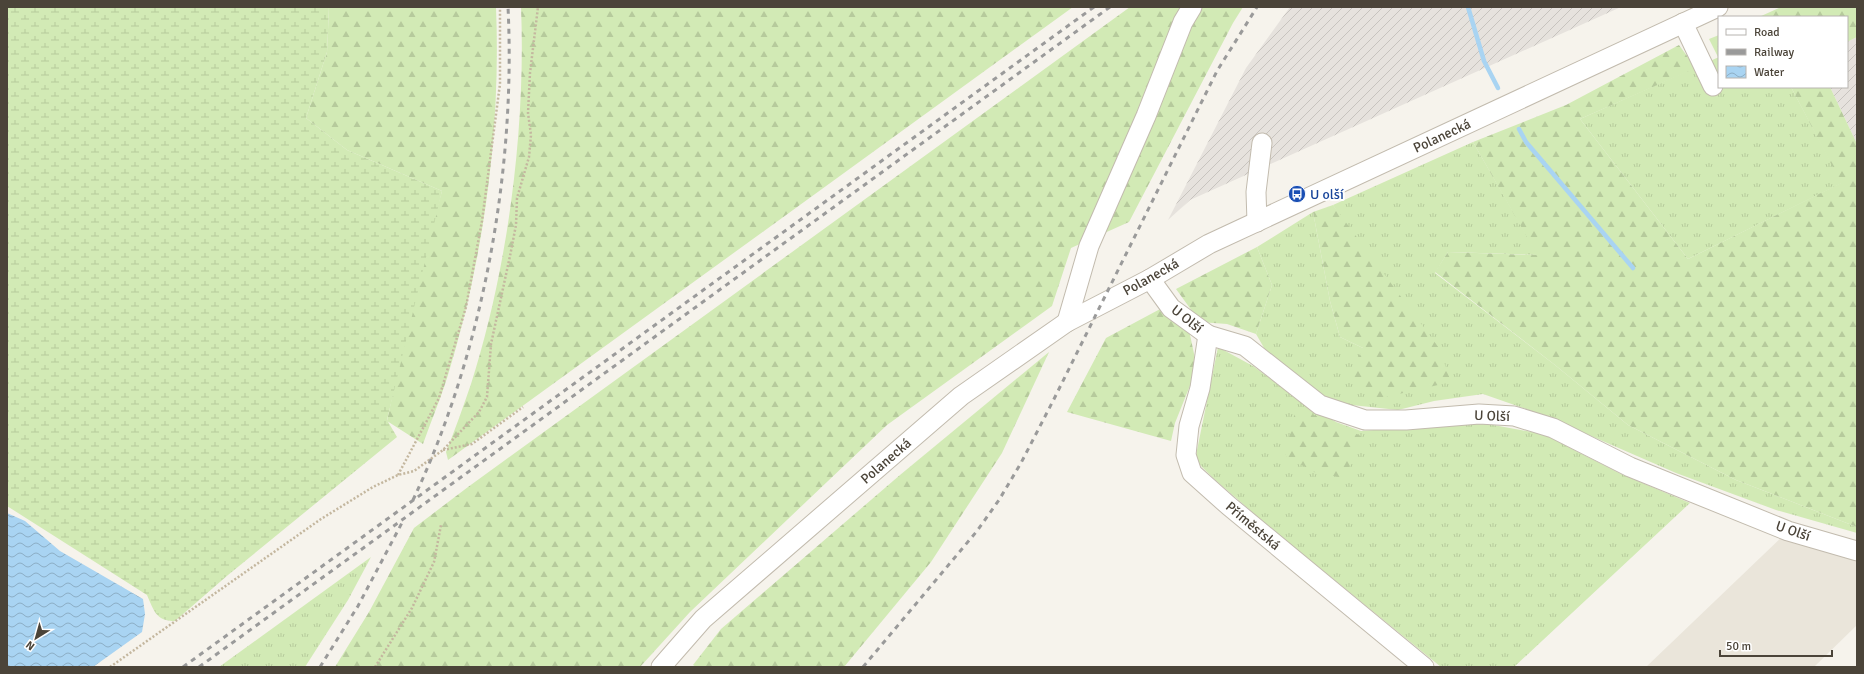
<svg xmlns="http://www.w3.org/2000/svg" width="1864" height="674" font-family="Signika,sans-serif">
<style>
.residential{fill:#eae5da}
.industrial{fill:url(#industrial-furrows)}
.grass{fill:url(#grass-tufts)}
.forest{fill:url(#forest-firs)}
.wetland{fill:url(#wetland-marsh)}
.water{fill:url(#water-waves)}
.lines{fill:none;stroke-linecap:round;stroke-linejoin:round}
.stream{stroke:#a9d4f2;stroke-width:4.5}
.minor-casing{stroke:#c2bbae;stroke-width:21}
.path{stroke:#c4b79f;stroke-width:2.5;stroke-dasharray:2 2;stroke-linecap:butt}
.minor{stroke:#fff;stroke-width:19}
.rail{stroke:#9a9a9a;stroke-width:3;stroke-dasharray:5 5;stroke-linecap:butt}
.labels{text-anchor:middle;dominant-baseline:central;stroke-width:4;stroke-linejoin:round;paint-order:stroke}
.street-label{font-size:14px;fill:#4b4439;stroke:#fff}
.transit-label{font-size:14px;fill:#164399;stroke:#fff;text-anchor:start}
</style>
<defs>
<pattern id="industrial-furrows" width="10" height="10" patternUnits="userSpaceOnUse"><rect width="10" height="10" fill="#e6e2dd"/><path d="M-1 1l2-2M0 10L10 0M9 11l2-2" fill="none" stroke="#c7c3be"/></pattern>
<pattern id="grass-tufts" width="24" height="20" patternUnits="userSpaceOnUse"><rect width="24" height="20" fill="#d2eab5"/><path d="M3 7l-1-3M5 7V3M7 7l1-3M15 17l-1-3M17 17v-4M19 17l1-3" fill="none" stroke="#b6ca9c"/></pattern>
<pattern id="forest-firs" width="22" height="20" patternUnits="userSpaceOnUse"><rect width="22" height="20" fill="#d2eab5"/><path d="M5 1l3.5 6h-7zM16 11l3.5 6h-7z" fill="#b6ca9c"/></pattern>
<pattern id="wetland-marsh" width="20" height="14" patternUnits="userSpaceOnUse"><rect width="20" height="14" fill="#d2eab5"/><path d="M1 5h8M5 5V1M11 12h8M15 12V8" fill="none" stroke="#b6ca9c"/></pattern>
<pattern id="water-waves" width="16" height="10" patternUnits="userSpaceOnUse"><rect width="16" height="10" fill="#a9d4f2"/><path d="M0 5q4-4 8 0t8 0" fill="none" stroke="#8caec5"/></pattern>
</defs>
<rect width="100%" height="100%" fill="#f6f3ec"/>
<polygon class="residential" points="1785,534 1857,555 1857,625 1814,667 1646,667"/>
<g class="industrial">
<polygon points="1290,7 1621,7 1190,200 1168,220 1246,68"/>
<polygon points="1857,37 1857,144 1830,87 1847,87 1847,42"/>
</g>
<g class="grass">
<polygon points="1719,57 1719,87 1791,87 1842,183 1688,259 1580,119"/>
<polygon points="1473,142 1538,255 1448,252 1435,273 1555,365 1628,425 1736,480 1857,527 1857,533 1776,510 1676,473 1543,415 1483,394 1434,401 1398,410 1333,403 1267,353 1256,334 1272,285 1257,247 1313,212 1330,301 1340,337 1363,348 1377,399 1347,227 1333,205"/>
<polygon points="1218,347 1253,366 1298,399 1336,422 1361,431 1477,422 1543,434 1621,474 1690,503 1514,667 1441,667 1273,530 1214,479 1195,460"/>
<polygon points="371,557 348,600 305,667 219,667"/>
</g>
<g class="forest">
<path d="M329,7H496C501,131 484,257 448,375C441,398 431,421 423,444L387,421L416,284L442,191L347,150L306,118L327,52Z"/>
<path d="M521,7H1073L448,460L446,452C455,430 463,407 471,384C508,268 526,128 521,7Z"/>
<polygon points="1130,7 1243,7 1233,23 1129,222 1071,248 1052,306 887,425 690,612 640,667 335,667 369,612 414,528 468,487"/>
<polygon points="1781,7 1857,7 1857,37 1847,42 1847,17 1759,17"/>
<polygon points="1719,35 1719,57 1718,57 1709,39"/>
<polygon points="1679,45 1696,68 1580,119 1688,259 1841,183 1791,87 1830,87 1857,144 1857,527 1736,480 1628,425 1555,365 1435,272 1448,252 1537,255 1473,142 1566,105"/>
<polygon points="1333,205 1439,348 1451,382 1377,399 1348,377 1363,348 1340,337 1330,301 1313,212"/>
<polygon points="1257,247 1272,285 1256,334 1227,324 1200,322 1176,289"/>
<polygon points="1162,308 1189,330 1197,368 1175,423 1171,441 1067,412 1106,338"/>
<polygon points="1049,352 1002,453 931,562 844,667 696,667 693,665 721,629 900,475"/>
<polygon points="1296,407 1361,436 1345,478 1316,473 1285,456"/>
</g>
<path class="wetland" d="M7,7H329L327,52L306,118L347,150L442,191L387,420L397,437L228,575L175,621C156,621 154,611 147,595L7,506Z"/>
<polygon class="water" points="7,513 25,521 60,551 143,599 145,614 142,632 93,667 7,667"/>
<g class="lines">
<g class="stream">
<polyline points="1468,7 1484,61 1498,88"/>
<polyline points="1519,129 1526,142 1633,268"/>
</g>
<defs>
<g id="minor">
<polyline points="1683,23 1713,86"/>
<polyline points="1257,222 1256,192 1262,143"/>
<polyline points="1150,279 1171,308 1208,335 1245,346 1320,405 1365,420 1406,420 1479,414 1514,416 1553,428 1630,467 1788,531 1857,551"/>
<polyline points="1067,322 1089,246 1146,116 1183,22 1192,7"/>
<polyline points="1208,335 1200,388 1189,426 1186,455 1192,473 1229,506 1424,667"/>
<polyline points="661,667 703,619 961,396 1067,322 1150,279 1209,244 1718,7"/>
</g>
</defs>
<use href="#minor" class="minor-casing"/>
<g class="path">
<polyline points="443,450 472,444 523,407"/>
<polyline points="398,475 439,398 466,307 482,221 500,84 500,7"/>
<polyline points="110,667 321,519 373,487 398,475 414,471 443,450 479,412 487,397 491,344 510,256 516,225 517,198 529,157 531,135 528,113 530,73 538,7"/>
<polyline points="375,667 412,608 434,562 441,525"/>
</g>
<use href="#minor" class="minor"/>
<g class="rail">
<path d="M413,500C483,352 516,170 508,7"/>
<polyline points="183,667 1094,7"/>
<polyline points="199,667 1110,7"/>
<polyline points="320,667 358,606 404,519"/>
<polyline points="863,667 977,531 999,500 1021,463 1054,399 1217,71 1257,7"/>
</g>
</g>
<defs>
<symbol id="bus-disc" viewBox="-11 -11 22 22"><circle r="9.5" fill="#1a4fb4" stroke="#fff"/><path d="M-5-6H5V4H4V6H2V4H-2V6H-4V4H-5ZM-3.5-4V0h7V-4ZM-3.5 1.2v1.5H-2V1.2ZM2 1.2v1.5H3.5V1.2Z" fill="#fff"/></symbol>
</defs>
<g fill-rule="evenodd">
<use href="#bus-disc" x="1287" y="184" width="20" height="20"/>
</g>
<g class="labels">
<g class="street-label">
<text transform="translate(1442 136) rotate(-25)">Polanecká</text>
<text transform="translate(1151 277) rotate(-29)">Polanecká</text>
<text transform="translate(1187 319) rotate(38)">U Olší</text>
<text transform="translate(1492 416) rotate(2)">U Olší</text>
<text transform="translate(886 461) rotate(-41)">Polanecká</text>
<text transform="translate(1253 526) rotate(40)">Příměstská</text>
<text transform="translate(1793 531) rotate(19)">U Olší</text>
</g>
<g class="transit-label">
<text x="1310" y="194">U olší</text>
</g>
</g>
<rect width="1864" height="674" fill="none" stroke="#4b4439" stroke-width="16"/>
<rect x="1718" y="16" width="130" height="72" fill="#ffffff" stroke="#b7b4b0"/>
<rect x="1726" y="29" width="20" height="6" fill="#ffffff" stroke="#b7b4b0"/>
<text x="1754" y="36" font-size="12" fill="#4b4439">Road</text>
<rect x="1726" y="49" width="20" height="6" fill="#9a9a9a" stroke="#b7b4b0"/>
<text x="1754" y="56" font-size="12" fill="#4b4439">Railway</text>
<rect x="1726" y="66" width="20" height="12" fill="url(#water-waves)" stroke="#b7b4b0"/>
<text x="1754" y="76" font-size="12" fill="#4b4439">Water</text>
<g transform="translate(36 638) rotate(217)" stroke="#ffffff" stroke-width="3" paint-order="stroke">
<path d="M0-3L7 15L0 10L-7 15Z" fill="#4b4439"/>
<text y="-6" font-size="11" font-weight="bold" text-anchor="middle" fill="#4b4439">N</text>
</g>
<path d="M1720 650v6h112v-6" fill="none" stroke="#4b4439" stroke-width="2"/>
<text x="1726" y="650" font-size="12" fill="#4b4439" stroke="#ffffff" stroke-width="3" paint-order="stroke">50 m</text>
</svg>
